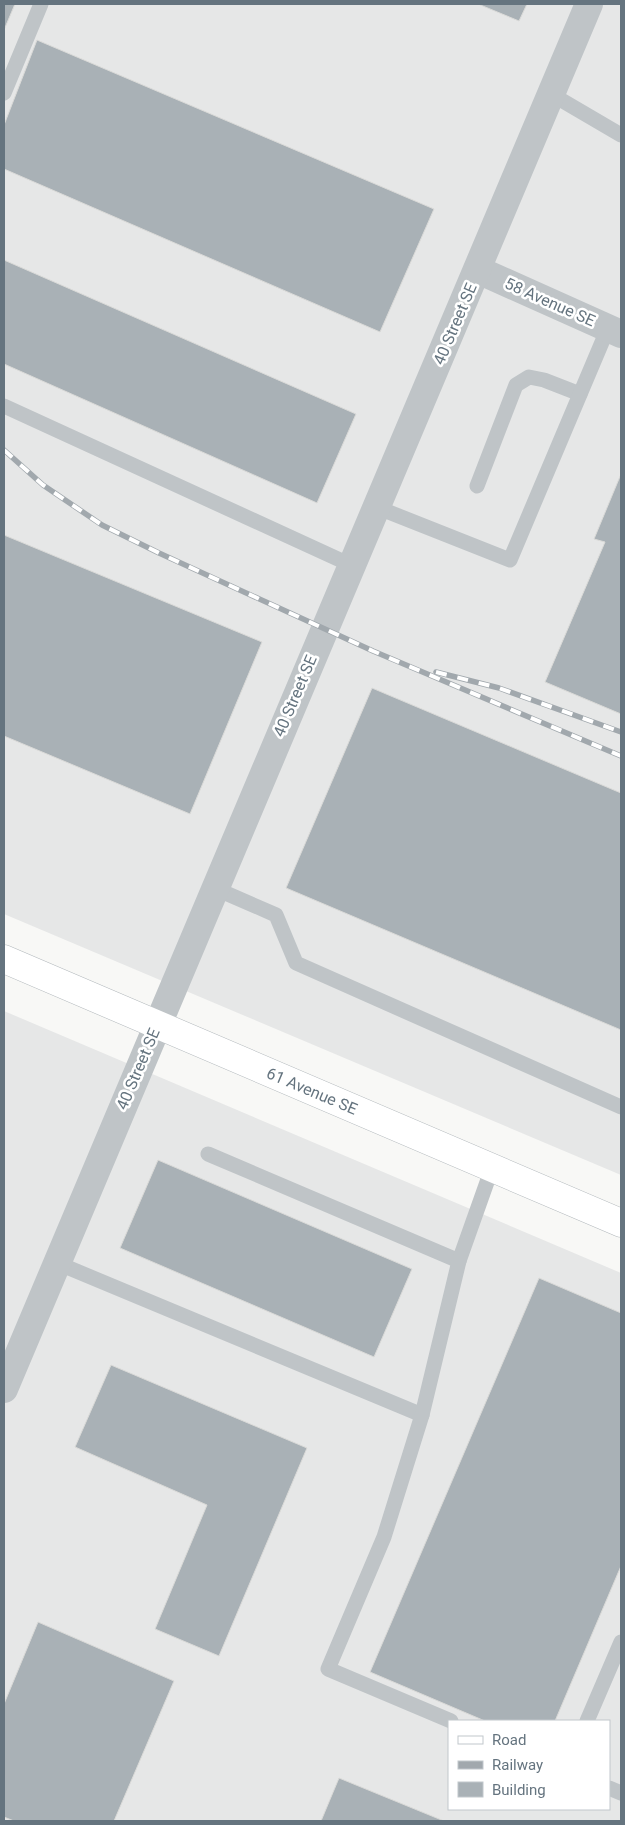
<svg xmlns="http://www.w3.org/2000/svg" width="625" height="1825" font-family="Roboto,sans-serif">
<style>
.built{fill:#e6e7e7;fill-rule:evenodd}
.building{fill:#a9b1b6;stroke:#dadad8}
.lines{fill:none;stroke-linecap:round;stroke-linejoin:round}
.secondary-casing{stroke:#b2b8bc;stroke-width:29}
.lane{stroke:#bfc4c7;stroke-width:15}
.street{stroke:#bfc4c7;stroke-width:28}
.secondary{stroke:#fff;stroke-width:28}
.rail-casing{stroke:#a1a8ad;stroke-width:5.5}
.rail{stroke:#fff;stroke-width:4;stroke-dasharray:11;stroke-linecap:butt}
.labels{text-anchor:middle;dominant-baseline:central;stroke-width:5;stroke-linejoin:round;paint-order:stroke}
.street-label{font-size:16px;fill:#65747f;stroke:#fff}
</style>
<rect width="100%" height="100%" fill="#f8f8f6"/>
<g class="built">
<polygon points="4,4 621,4 621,1175 4,914"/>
<path d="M4,1011L621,1273V1821H4ZM449,1721H609V1809H449Z"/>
</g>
<g class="building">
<polygon points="4,4 15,4 4,30"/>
<polygon points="478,4 527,4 519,21"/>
<polygon points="37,40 434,209 380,332 4,169 4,125"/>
<polygon points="4,260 356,414 317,503 4,364"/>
<polygon points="621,474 621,714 545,682 605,542 594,539"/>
<polygon points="4,535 262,642 190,814 4,736"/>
<polygon points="372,688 621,793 621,1030 286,888"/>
<polygon points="158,1160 412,1269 374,1357 120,1248"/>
<polygon points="539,1278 621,1313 621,1566 555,1721 485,1721 370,1672"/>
<polygon points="111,1365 307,1448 219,1656 155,1629 207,1505 75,1447"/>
<polygon points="38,1622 174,1681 114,1821 14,1821 4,1817 4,1704"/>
<polygon points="339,1778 444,1821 321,1821"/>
</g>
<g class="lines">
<defs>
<polyline id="secondary" points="4,959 621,1223"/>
</defs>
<use href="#secondary" class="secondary-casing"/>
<g class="lane">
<polyline points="4,93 41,4"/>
<polyline points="551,94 621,135"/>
<polyline points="4,406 351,565"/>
<polyline points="477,486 516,385 529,377 544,380 580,394"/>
<polyline points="376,507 510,560 608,328"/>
<polyline points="214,888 276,915 296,963 621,1107"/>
<polyline points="208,1154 459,1261"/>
<polyline points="57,1263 422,1415"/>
<polyline points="451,1721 328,1669 384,1537 422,1415 459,1261 492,1168"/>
<polyline points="587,1721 621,1642"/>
<polyline points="609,1788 621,1793"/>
</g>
<g class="street">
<polyline points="478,270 621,334"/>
<path d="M4,1389C197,927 394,466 589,4"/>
</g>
<use href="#secondary" class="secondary"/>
<defs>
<g id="rail">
<polyline points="4,450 43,485 102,525 159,553 373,651 621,756"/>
<polyline points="436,672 499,688 621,732"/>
</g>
</defs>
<use href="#rail" class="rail-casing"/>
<use href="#rail" class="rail"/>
</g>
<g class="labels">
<g class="street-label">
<text transform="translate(550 302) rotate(24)">58 Avenue SE</text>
<text transform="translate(455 324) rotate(-67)">40 Street SE</text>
<text transform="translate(295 696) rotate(-67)">40 Street SE</text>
<text transform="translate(138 1069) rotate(-67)">40 Street SE</text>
<text transform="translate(312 1091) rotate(23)">61 Avenue SE</text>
</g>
</g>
<rect width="625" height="1825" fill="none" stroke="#65747f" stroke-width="10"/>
<rect x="448" y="1720" width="162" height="90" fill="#ffffff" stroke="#c1c7cc"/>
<rect x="458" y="1736" width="25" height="8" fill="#ffffff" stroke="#c1c7cc"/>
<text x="492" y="1745" font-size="15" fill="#65747f">Road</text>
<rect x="458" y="1761" width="25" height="8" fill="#a1a8ad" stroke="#c1c7cc"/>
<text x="492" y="1770" font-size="15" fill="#65747f">Railway</text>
<rect x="458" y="1782" width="25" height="15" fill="#a9b1b6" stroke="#c1c7cc"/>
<text x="492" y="1795" font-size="15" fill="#65747f">Building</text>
</svg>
